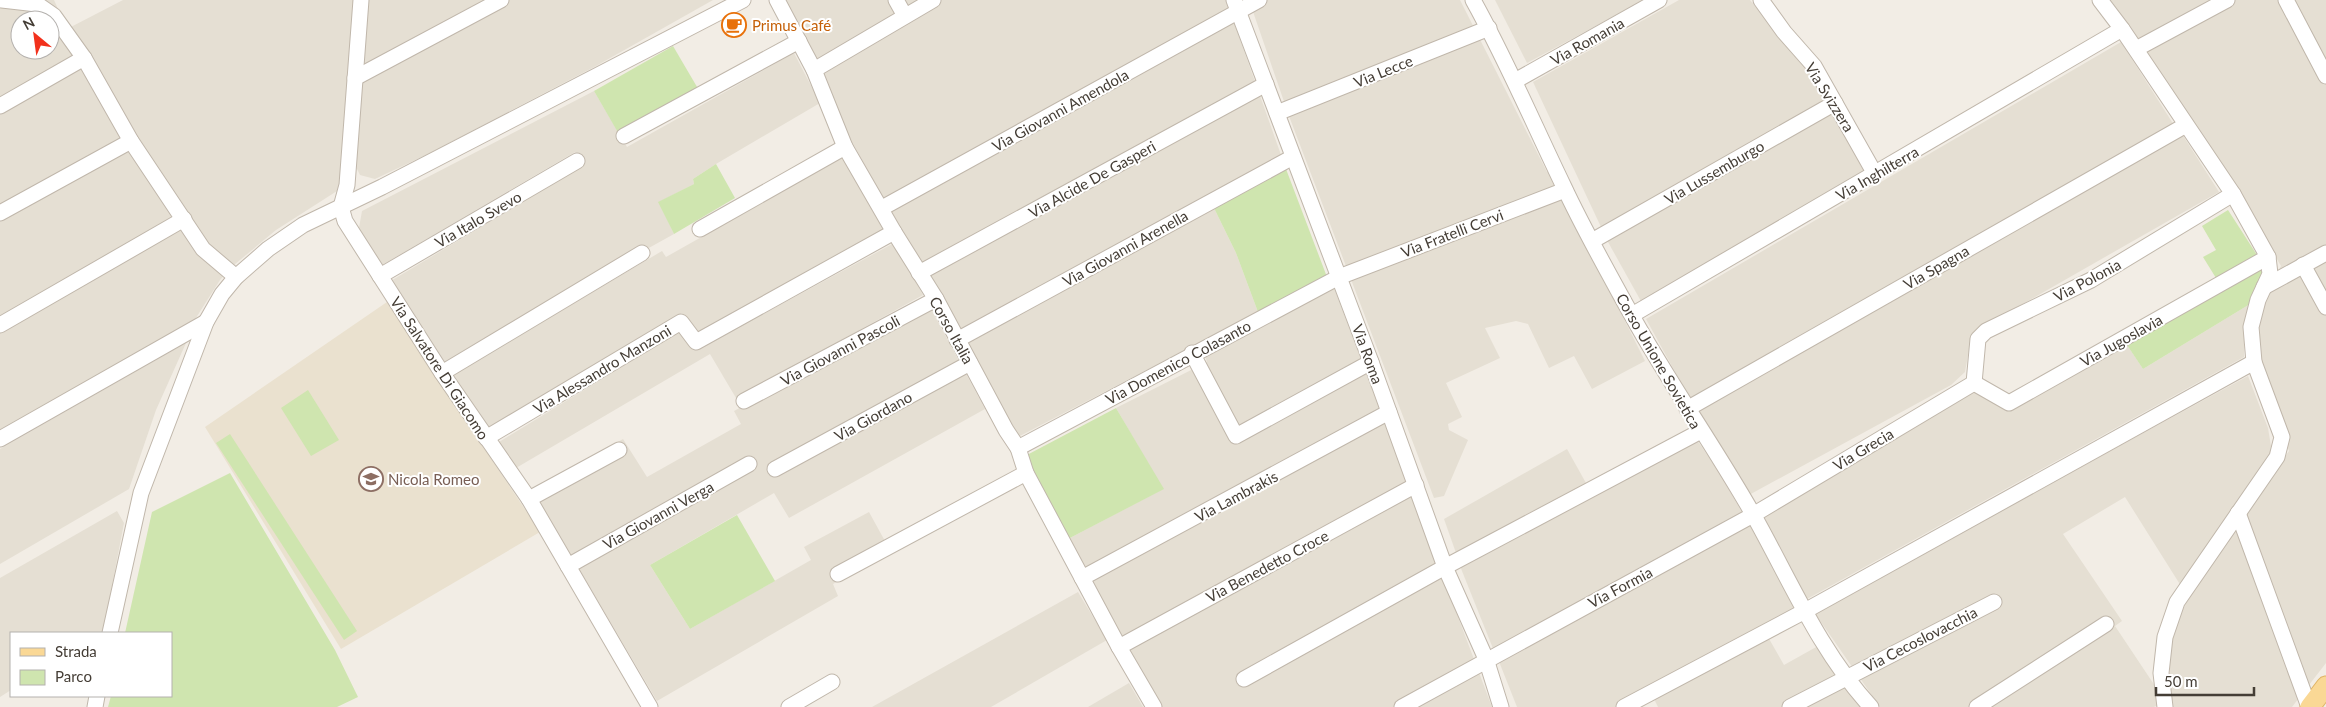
<svg xmlns="http://www.w3.org/2000/svg" width="2326" height="707" font-family="Lato,sans-serif">
<style>
.residential{fill:#e5dfd3;fill-rule:evenodd}
.education{fill:#eae1cf}
.green{fill:#cfe5af}
.lines{fill:none;stroke-linecap:round;stroke-linejoin:round}
.minor-casing{stroke:#c0b7ab;stroke-width:17}
.major-casing{stroke:#dfb466;stroke-width:21}
.minor{stroke:#fff;stroke-width:15}
.major{stroke:#fad895;stroke-width:19}
.labels{text-anchor:middle;dominant-baseline:central;stroke-width:4;stroke-linejoin:round;paint-order:stroke}
.food-label{font-size:15px;fill:#c56008;stroke:#fff;text-anchor:start}
.street-label{font-size:15px;fill:#443d35;stroke:#fff}
.education-label{font-size:15px;fill:#785e54;stroke:#fff;text-anchor:start}
</style>
<rect width="100%" height="100%" fill="#f2ede5"/>
<g class="residential">
<path d="M0,0H54L67,29L123,0H356L341,176L337,191L276,230L234,265L220,280L194,321L0,431ZM20,20H50V50H20Z"/>
<polygon points="367,0 713,0 596,66 428,154 375,179 360,175 353,161"/>
<polygon points="780,0 1226,0 1286,169 1214,208 1236,253 1258,312 1016,438 846,131"/>
<polygon points="1249,0 1460,0 1547,172 1550,171 1645,361 1592,389 1574,356 1549,368 1528,324 1516,321 1485,328 1500,358 1446,383 1462,417 1448,424 1449,430 1468,440 1444,496 1434,498 1289,116"/>
<polygon points="1495,0 1644,0 1527,63"/>
<polygon points="1679,0 1750,0 1809,71 1867,170 1642,303 1608,242 1533,82"/>
<polygon points="2107,0 2326,0 2326,663 2292,707 2169,707 2170,646 2176,622 2195,587 2289,451 2258,358 2258,308 2281,266 2243,201"/>
<polygon points="2121,42 2174,125 1691,401 1646,319"/>
<polygon points="794,53 820,103 716,164 693,179 694,184 659,202 674,234 564,295 444,365 389,282 583,166 575,152 382,265 359,228 362,211 594,91 627,147"/>
<polygon points="2182,134 2219,192 1984,326 1971,338 1965,372 1951,385 1749,495 1693,411"/>
<polygon points="845,156 887,230 696,333 682,313 489,428 453,375 662,251 666,257"/>
<polygon points="894,243 923,295 736,398 710,354 516,468 499,442 682,330 697,350"/>
<polygon points="1334,288 1492,707 1162,707 1068,539 1163,489 1116,408 1207,362 1205,356"/>
<polygon points="2250,304 2244,336 2244,357 1807,599 1763,516 1974,390 2005,409 2127,345 2143,369"/>
<polygon points="930,307 985,409 789,518 774,493 650,565 690,629 811,560 804,547 869,512 891,552 833,584 838,596 657,701 533,491 623,439 647,477 741,424 734,411"/>
<polygon points="186,343 156,410 129,489 0,564 0,449"/>
<polygon points="2248,376 2268,428 2271,446 2268,463 2205,548 2181,586 2125,497 2063,534 2122,621 2115,626 2157,689 2158,705 2154,707 1880,707 1814,612"/>
<polygon points="1697,440 1719,472 1744,516 1494,651 1460,566"/>
<polygon points="1567,449 1586,483 1456,553 1444,519"/>
<polygon points="117,511 124,523 103,633 11,633 11,690 0,697 0,578"/>
<polygon points="1749,524 1797,612 1619,707 1517,707 1498,659"/>
<polygon points="1078,592 1107,640 991,707 872,707"/>
<polygon points="1768,637 1784,665 1818,646 1865,707 1658,707 1654,699"/>
<polygon points="1129,683 1143,707 1088,707"/>
</g>
<polygon class="education" points="387,302 540,532 341,649 205,427"/>
<g class="green">
<polygon points="673,46 700,92 620,136 594,91"/>
<polygon points="716,164 735,198 674,234 658,202 694,184 693,179"/>
<polygon points="1286,169 1327,277 1258,312 1236,253 1214,208"/>
<polygon points="2228,210 2257,255 2216,278 2203,257 2216,250 2202,226"/>
<polygon points="2263,268 2265,272 2250,304 2143,369 2127,345"/>
<polygon points="308,390 339,440 311,456 281,408"/>
<polygon points="1116,408 1164,489 1068,539 1025,456"/>
<polygon points="230,434 357,631 344,640 216,443"/>
<polygon points="230,473 335,650 358,697 337,707 108,707 111,696 171,696 171,633 125,633 152,512"/>
<polygon points="737,515 775,581 690,629 650,565"/>
</g>
<g class="lines">
<defs>
<g id="minor">
<polyline points="2,0 37,4 54,16 84,58 131,141 203,249 236,277"/>
<polyline points="361,0 347,185 341,207 345,221 442,373 529,499 650,707"/>
<polyline points="777,0 814,70 845,147 894,232 936,299 1006,430 1018,448 1026,473 1119,647 1154,707"/>
<polyline points="896,0 905,16"/>
<polyline points="1234,0 1371,362 1445,567 1486,659 1501,707"/>
<path d="M1473,0C1507,61 1534,125 1564,187C1584,230 1608,272 1631,314C1669,383 1715,447 1754,516C1790,580 1820,652 1871,707"/>
<polyline points="1761,0 1784,32 1814,66 1875,174"/>
<polyline points="2100,0 2122,29 2233,194 2268,257 2270,274 2258,300 2251,327 2254,362 2282,437 2277,457 2177,602 2165,637 2161,673 2165,707"/>
<polyline points="2286,0 2326,76"/>
<polyline points="2136,49 2227,0"/>
<polyline points="814,70 933,0"/>
<polyline points="355,78 501,0"/>
<polyline points="1515,81 1659,0"/>
<polyline points="0,106 84,58"/>
<polyline points="1277,113 1489,28"/>
<polyline points="624,136 799,41"/>
<polyline points="882,208 1259,0"/>
<polyline points="0,213 131,141"/>
<polyline points="700,229 845,147"/>
<polyline points="1592,241 1835,103"/>
<polyline points="2303,265 2326,307"/>
<polyline points="919,273 1266,84"/>
<polyline points="380,276 577,161"/>
<polyline points="2264,287 2326,253"/>
<polyline points="1632,315 2122,29"/>
<polyline points="0,325 184,219"/>
<polyline points="957,340 1293,157"/>
<polyline points="1192,353 1236,436 1371,362"/>
<polyline points="442,373 642,253"/>
<polyline points="1974,383 1978,339 1986,331 2091,280 2233,194"/>
<polyline points="1974,383 2009,403 2268,257"/>
<polyline points="744,401 936,299"/>
<polyline points="1687,409 2186,125"/>
<polyline points="486,438 681,322 696,342 894,232"/>
<polyline points="0,439 206,322"/>
<polyline points="1018,448 1339,277 1565,190"/>
<polyline points="775,469 970,363"/>
<polyline points="529,499 619,450"/>
<polyline points="2238,513 2309,707"/>
<polyline points="568,566 749,464"/>
<polyline points="838,574 1026,473"/>
<polyline points="1082,578 1389,412"/>
<polyline points="110,633 141,493 206,322 222,294 236,277 268,249 303,225 382,187 743,0"/>
<polyline points="1119,647 1416,485"/>
<polyline points="1244,679 1445,567 1701,431"/>
<polyline points="95,707 97,696"/>
<polyline points="789,707 832,682"/>
<polyline points="1402,707 1753,515 1974,383"/>
<polyline points="1624,707 1805,611 2254,362"/>
<polyline points="1790,707 1994,602"/>
<polyline points="1977,707 2106,624"/>
</g>
<polyline id="major" points="2310,707 2326,686"/>
</defs>
<use href="#minor" class="minor-casing"/>
<use href="#major" class="major-casing"/>
<use href="#minor" class="minor"/>
<use href="#major" class="major"/>
</g>
<defs>
<symbol id="cafe-ring" viewBox="-11 -11 22 22"><circle r="9.5" fill="#fff" stroke="#e8710a" stroke-width="1.5"/><path d="M-5.5-4.5H6V0H3Q3 3.5 0 3.5H-2.5Q-5.5 3.5-5.5 0ZM3-3.2v2h1.7v-2ZM-6 4.5H4V6H-6Z" fill="#e8710a"/></symbol>
<symbol id="school-ring" viewBox="-11 -11 22 22"><circle r="9.5" fill="#fff" stroke="#8d6e63" stroke-width="1.5"/><path d="M0-5L7-2L0 1L-7-2ZM-4 1L0 2.5L4 1V4Q0 6-4 4Z" fill="#8d6e63"/></symbol>
</defs>
<g fill-rule="evenodd">
<use href="#cafe-ring" x="720" y="11" width="28" height="28"/>
<use href="#school-ring" x="357" y="465" width="28" height="28"/>
</g>
<g class="labels">
<g class="food-label">
<text x="752" y="25">Primus Café</text>
</g>
<g class="street-label">
<text transform="translate(1587 41) rotate(-29)">Via Romania</text>
<text transform="translate(1383 71) rotate(-22)">Via Lecce</text>
<text transform="translate(1830 97) rotate(58)">Via Svizzera</text>
<text transform="translate(1060 110) rotate(-29)">Via Giovanni Amendola</text>
<text transform="translate(1714 172) rotate(-30)">Via Lussemburgo</text>
<text transform="translate(1877 173) rotate(-30)">Via Inghilterra</text>
<text transform="translate(1092 179) rotate(-29)">Via Alcide De Gasperi</text>
<text transform="translate(478 219) rotate(-30)">Via Italo Svevo</text>
<text transform="translate(1452 233) rotate(-21)">Via Fratelli Cervi</text>
<text transform="translate(1125 248) rotate(-29)">Via Giovanni Arenella</text>
<text transform="translate(1936 267) rotate(-30)">Via Spagna</text>
<text transform="translate(2087 280) rotate(-28)">Via Polonia</text>
<text transform="translate(952 330) rotate(61)">Corso Italia</text>
<text transform="translate(2121 340) rotate(-29)">Via Jugoslavia</text>
<text transform="translate(840 350) rotate(-28)">Via Giovanni Pascoli</text>
<text transform="translate(1368 354) rotate(70)">Via Roma</text>
<text transform="translate(1659 361) rotate(60)">Corso Unione Sovietica</text>
<text transform="translate(1178 362) rotate(-28)">Via Domenico Colasanto</text>
<text transform="translate(440 368) rotate(57)">Via Salvatore Di Giacomo</text>
<text transform="translate(602 369) rotate(-31)">Via Alessandro Manzoni</text>
<text transform="translate(873 416) rotate(-29)">Via Giordano</text>
<text transform="translate(1863 449) rotate(-31)">Via Grecia</text>
<text transform="translate(1236 496) rotate(-28)">Via Lambrakis</text>
<text transform="translate(658 515) rotate(-29)">Via Giovanni Verga</text>
<text transform="translate(1267 566) rotate(-28)">Via Benedetto Croce</text>
<text transform="translate(1620 587) rotate(-28)">Via Formia</text>
<text transform="translate(1920 639) rotate(-27)">Via Cecoslovacchia</text>
</g>
<g class="education-label">
<text x="388" y="479">Nicola Romeo</text>
</g>
</g>
<rect x="10" y="632" width="162" height="65" fill="#ffffff" stroke="#b4b1ae"/>
<rect x="20" y="648" width="25" height="8" fill="#fad895" stroke="#b4b1ae"/>
<text x="55" y="657" font-size="15" fill="#443d35">Strada</text>
<rect x="20" y="670" width="25" height="15" fill="#cfe5af" stroke="#b4b1ae"/>
<text x="55" y="682" font-size="15" fill="#443d35">Parco</text>
<g transform="translate(35 35) rotate(331)"><circle r="24" fill="#ffffff" stroke="#b4b1ae"/>
<path d="M0-4L9 19L0 12L-9 19Z" fill="#f2311c"/>
<text y="-8" font-size="14" font-weight="bold" text-anchor="middle" fill="#443d35">N</text>
</g>
<path d="M2156 687v8h98v-8" fill="none" stroke="#443d35" stroke-width="2.5"/>
<text x="2164" y="687" font-size="15" fill="#443d35" stroke="#ffffff" stroke-width="4" paint-order="stroke">50 m</text>
</svg>
